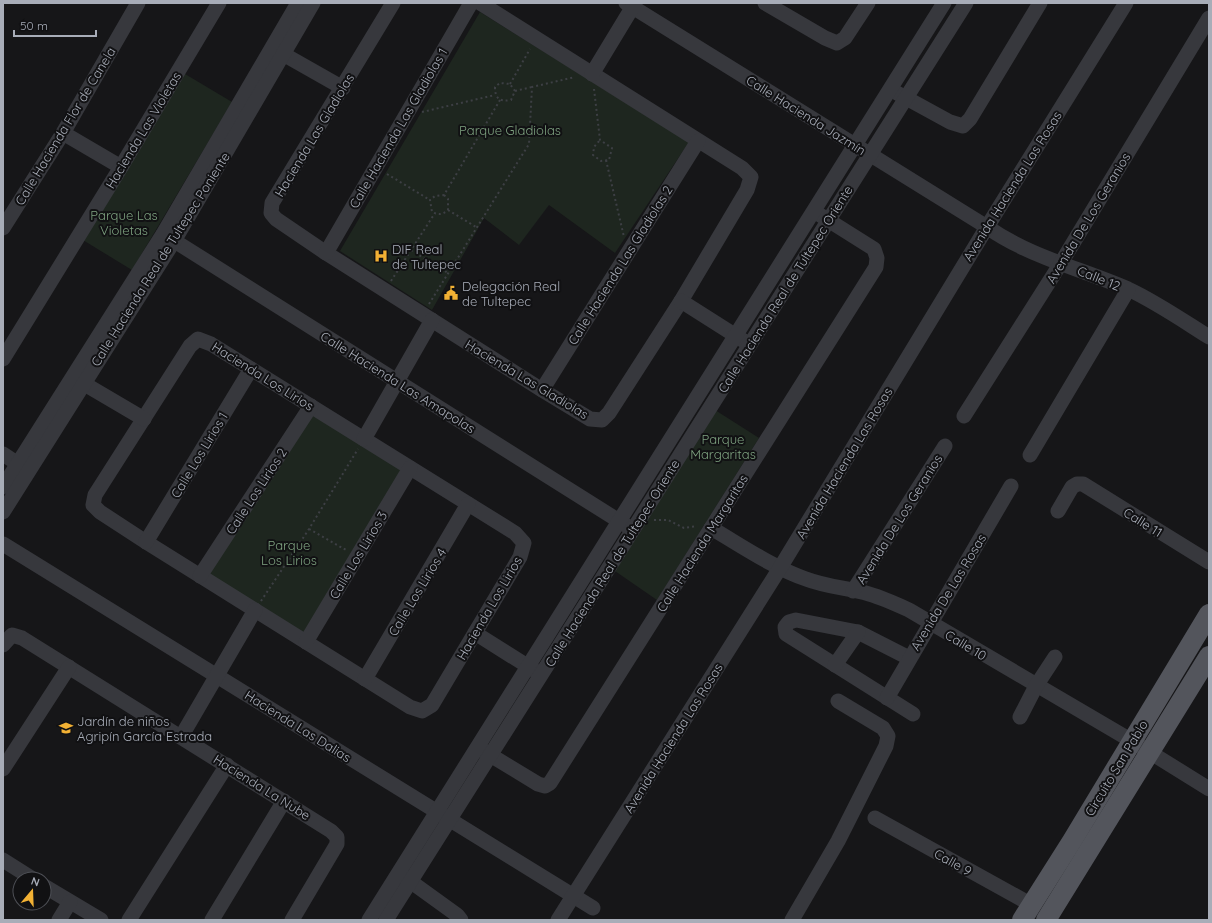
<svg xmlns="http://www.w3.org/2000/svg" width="1212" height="923" font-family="Quicksand,sans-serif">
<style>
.green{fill:#1e261f}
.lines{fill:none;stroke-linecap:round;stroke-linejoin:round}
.path{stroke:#3d3f44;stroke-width:2;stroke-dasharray:2 3;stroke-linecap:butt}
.minor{stroke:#37383d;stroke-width:15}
.major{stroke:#53555c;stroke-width:20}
.labels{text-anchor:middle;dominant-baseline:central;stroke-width:4;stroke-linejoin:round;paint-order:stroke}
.street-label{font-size:13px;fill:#a8adb8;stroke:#111113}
.park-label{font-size:13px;fill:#7fa381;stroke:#111113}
.poi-label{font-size:13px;fill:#a8adb8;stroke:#111113;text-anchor:start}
</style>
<rect width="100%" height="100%" fill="#161618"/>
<g class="green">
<polygon points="480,12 689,142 615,253 549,205 519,245 484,218 432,310 340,251"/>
<polygon points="180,71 232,102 132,270 78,237"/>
<polygon points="312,410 407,469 304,636 206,574"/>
<polygon points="715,410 759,438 657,600 615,571"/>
</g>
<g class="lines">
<g class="path">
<polyline points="510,84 530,49"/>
<polyline points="594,89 600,140 612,148 609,160 601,161 593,155 594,147 600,140"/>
<path d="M515,91L510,84L500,83L495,87C495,98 499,102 511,100L515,91L532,87"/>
<polyline points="422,112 495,95"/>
<polyline points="606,160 624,237"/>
<polyline points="387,174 430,200"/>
<path d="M444,195L448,199V210C442,215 439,215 432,212L430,200L435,196L444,195L500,100"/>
<polyline points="448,210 476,227"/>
<polyline points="411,250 448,273"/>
<polyline points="391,281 435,213"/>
<polyline points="429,304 529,144 532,87 575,77"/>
<polyline points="654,520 668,520 684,528 697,526"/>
<polyline points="309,529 346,550"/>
<polyline points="261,601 309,529 358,449"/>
</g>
<g class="minor">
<polyline points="393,3 272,203 271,213 276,219 326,253 542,390 590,419 602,420 609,413 681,301 747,190 751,177 742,168 480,3"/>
<path d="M626,3L987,227C1030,257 1079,268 1128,289C1156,302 1182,320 1209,337"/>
<polyline points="765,3 825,38 837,43 845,38 868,3"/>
<polyline points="276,50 343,88"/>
<polyline points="592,74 635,3"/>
<polyline points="897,93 950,122 963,126 970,119 1040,3"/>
<polyline points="63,133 121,167"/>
<polyline points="3,228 63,133 138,3"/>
<polyline points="165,235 627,526"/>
<polyline points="326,253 471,3"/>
<polyline points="681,301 744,341"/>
<polygon points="198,339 211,344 515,533 524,543 520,557 432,705 422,711 410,707 146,542 100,512 93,505 95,495 190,346"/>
<polyline points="3,359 121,167 219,3"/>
<polyline points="76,379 144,419"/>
<polyline points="542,390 698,141"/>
<polyline points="964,416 1061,263 1209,18"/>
<polyline points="364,439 432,320"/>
<polyline points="3,454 18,464"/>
<polyline points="1030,455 1128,290"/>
<polyline points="3,487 163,234 298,3"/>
<polyline points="1058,511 1072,487 1077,484 1083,484 1209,562"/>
<polyline points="3,512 174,241 313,3"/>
<path d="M711,528C742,546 772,567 806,579C827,587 848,588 869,594C883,598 896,604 909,610L1132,741L1209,789"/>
<polyline points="146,542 251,369"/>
<polyline points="3,544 593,908"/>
<polyline points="200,576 311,406"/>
<polyline points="853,591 945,446"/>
<polyline points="475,633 537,672"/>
<polyline points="306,642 410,468"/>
<polyline points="3,645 12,635 22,638 331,831 337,837 337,844 292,920"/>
<polyline points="909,658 858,632 796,620 789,622 785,627 786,634 913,714"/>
<polyline points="835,665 858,632"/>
<polyline points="365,679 468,504"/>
<polyline points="887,698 1011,486"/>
<polyline points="1020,717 1036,686 1055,657"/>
<polyline points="181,737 255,610"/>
<polyline points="482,750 538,784 545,786 550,783 876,267 877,258 874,249 820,215"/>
<polyline points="3,769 69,667"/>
<polyline points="875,818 1032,905"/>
<polyline points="3,860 33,879"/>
<polyline points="403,876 457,915 461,920"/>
<polyline points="44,886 101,920"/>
<polyline points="59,920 70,902"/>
<polyline points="129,920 227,765"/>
<polyline points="212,920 284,801"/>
<polyline points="369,920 944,3"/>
<polyline points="386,920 966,3"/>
<polyline points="558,920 780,568 987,227 1126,3"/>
<polyline points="792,920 838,841 886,746 888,736 883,728 838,701"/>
</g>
<g class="major">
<polyline points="1022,920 1072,841 1209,614"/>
<polyline points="1046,920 1209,656"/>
</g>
</g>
<defs>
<symbol id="hospital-bare" viewBox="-9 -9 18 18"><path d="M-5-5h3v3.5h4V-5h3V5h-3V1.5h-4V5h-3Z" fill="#f2b134" stroke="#111113" stroke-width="2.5" paint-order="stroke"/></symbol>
<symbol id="civic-bare" viewBox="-9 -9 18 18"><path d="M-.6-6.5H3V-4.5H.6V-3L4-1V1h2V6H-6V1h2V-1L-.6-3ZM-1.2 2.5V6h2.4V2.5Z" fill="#f2b134" stroke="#111113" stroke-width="2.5" paint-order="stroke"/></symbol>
<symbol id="school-bare" viewBox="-9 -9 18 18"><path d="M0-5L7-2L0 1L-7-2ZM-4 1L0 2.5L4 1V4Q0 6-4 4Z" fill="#f2b134" stroke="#111113" stroke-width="2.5" paint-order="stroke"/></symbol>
</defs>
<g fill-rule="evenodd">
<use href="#hospital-bare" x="371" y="246" width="20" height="20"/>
<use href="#civic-bare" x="441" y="283" width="20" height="20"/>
<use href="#school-bare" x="56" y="718" width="20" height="20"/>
</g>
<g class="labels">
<g class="street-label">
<text transform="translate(806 115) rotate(32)">Calle Hacienda Jazmín</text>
<text transform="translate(65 126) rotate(-59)">Calle Hacienda Flor de Canela</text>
<text transform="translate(398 128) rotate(-60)">Calle Hacienda Las Gladiolas 1</text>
<text transform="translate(143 130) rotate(-59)">Hacienda Las Violetas</text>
<text transform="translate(314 135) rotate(-59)">Hacienda Las Gladiolas</text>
<text transform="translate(1012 186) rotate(-58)">Avenida Hacienda Las Rosas</text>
<text transform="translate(1088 218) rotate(-59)">Avenida De Los Geranios</text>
<text transform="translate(160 259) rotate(-58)">Calle Hacienda Real de Tultepec Poniente</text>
<text transform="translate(620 265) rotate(-58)">Calle Hacienda Las Gladiolas 2</text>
<text transform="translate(1099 278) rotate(22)">Calle 12</text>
<text transform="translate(785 289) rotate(-58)">Calle Hacienda Real de Tultepec Oriente</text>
<text transform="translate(263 376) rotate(32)">Hacienda Los Lirios</text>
<text transform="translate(527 379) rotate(31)">Hacienda Las Gladiolas</text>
<text transform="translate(398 382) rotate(32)">Calle Hacienda Las Amapolas</text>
<text transform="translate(199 455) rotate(-59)">Calle Los Lirios 1</text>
<text transform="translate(844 463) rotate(-59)">Avenida Hacienda Las Rosas</text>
<text transform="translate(256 491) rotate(-57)">Calle Los Lirios 2</text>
<text transform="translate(899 519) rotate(-58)">Avenida De Los Geranios</text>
<text transform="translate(1143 522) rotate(32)">Calle 11</text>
<text transform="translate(702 543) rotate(-58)">Calle Hacienda Margaritas</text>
<text transform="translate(358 555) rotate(-59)">Calle Los Lirios 3</text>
<text transform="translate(612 563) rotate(-58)">Calle Hacienda Real de Tultepec Oriente</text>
<text transform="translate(417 592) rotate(-59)">Calle Los Lirios 4</text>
<text transform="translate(948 592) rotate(-59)">Avenida De Las Rosas</text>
<text transform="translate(489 608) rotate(-60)">Hacienda Los Lirios</text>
<text transform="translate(966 645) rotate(31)">Calle 10</text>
<text transform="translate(298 726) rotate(32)">Hacienda Las Dalias</text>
<text transform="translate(673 738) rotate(-58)">Avenida Hacienda Las Rosas</text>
<text transform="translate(1116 768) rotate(-59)">Circuito San Pablo</text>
<text transform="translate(262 787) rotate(32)">Hacienda La Nube</text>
<text transform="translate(953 862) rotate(29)">Calle 9</text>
</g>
<g class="park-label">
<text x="510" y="130">Parque Gladiolas</text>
<text x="124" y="215">Parque Las<tspan x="124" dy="15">Violetas</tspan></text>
<text x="723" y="439">Parque<tspan x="723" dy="15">Margaritas</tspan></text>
<text x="289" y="545">Parque<tspan x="289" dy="15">Los Lirios</tspan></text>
</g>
<g class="poi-label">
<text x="392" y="249">DIF Real<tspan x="392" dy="15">de Tultepec</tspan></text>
<text x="462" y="286">Delegación Real<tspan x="462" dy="15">de Tultepec</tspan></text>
<text x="77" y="721">Jardín de niños<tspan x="77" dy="15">Agripín García Estrada</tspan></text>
</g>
</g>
<rect width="1212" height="923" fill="none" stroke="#a8adb8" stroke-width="8"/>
<g transform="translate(32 891) rotate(19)"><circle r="19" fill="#111113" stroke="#4d4f55"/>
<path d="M0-3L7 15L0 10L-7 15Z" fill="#f2b134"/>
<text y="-6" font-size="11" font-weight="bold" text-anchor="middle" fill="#a8adb8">N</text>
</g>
<path d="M14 30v6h82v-6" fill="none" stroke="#a8adb8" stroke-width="2"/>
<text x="20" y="30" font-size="12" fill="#a8adb8" stroke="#111113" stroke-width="3" paint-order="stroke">50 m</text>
</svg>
